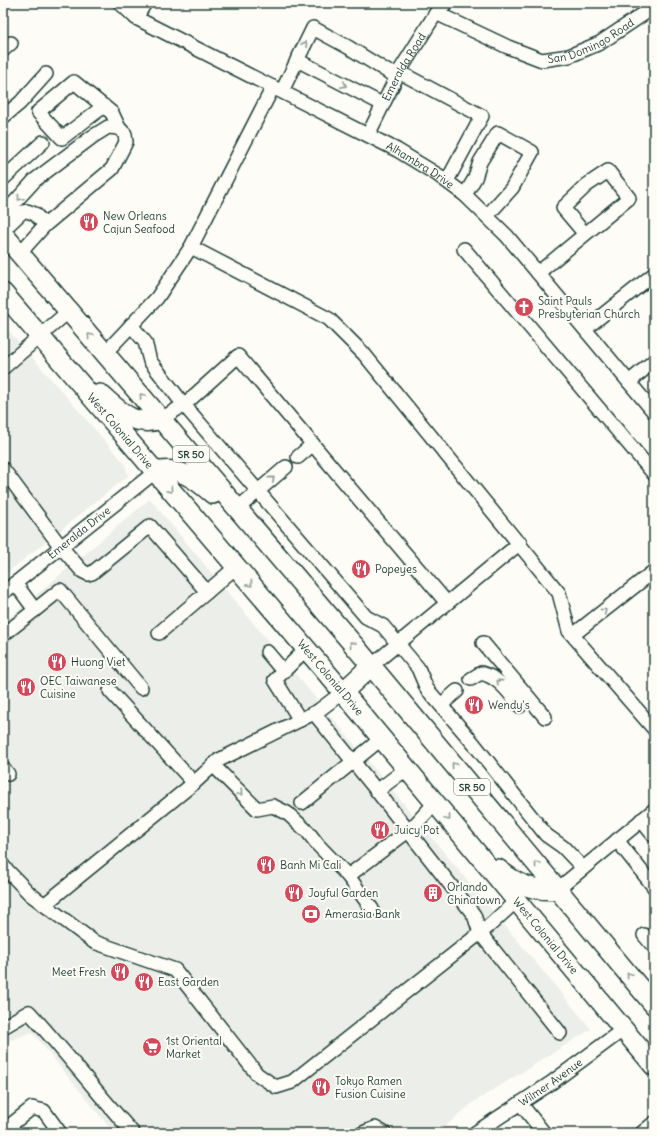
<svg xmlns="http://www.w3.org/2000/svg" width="657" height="1136" font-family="Delius,sans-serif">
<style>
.built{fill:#eceee9}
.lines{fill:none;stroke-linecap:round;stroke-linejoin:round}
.minor-casing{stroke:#1f3d34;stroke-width:16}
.highway-casing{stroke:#1f3d34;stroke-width:22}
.minor{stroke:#fdfcf7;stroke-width:13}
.highway{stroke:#fdfcf7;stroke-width:19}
.oneway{stroke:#8e9c96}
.labels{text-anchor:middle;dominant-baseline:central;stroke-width:4;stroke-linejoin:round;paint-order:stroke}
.shield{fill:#fdfcf7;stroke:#62766e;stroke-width:1}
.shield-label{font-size:10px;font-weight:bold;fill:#1f3d34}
.street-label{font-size:11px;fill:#1f3d34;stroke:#fdfcf7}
.poi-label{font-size:11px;fill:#1f3d34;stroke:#fdfcf7;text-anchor:start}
</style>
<rect width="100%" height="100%" fill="#fdfcf7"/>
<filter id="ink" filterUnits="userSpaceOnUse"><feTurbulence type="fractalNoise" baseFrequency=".025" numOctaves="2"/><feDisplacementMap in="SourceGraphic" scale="8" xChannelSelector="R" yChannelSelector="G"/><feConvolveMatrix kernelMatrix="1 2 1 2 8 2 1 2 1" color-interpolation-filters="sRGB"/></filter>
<g filter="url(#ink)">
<g class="built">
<polygon points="3,324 125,464 128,476 3,576"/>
<polygon points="150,499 591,1029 474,1102 437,1133 114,1133 32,1032 3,1043 3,623"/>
</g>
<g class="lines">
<defs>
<g id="minor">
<path id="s1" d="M120,3L136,18L397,150L438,175L465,195L507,236L654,412"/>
<path id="s2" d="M436,13L508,47L542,60L569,56L600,43L654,7"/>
<polyline points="136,18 145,3"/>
<polyline points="3,50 11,43"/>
<polyline points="297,60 382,104"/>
<polyline points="273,87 191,247 329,319 364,354 559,593 569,631 654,729"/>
<polyline points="282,91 313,28 348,47 390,73 399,72 482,116 447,181"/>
<polyline points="104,106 62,138 38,112 74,82 112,113 119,128"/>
<polyline points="3,117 20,103 46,74"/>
<path id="s3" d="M368,135L399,72L436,13L446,3"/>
<polyline points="3,179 43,142"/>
<polyline points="465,195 475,178 480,162 498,133 532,152 512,188 487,216"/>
<polyline points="3,215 35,180 92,137 108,127 119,128 125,134 126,142 112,169 45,225"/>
<polyline points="3,230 22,212 27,211 35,214 45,225 20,253"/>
<polyline points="464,249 654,474"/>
<polyline points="538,273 629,198 608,171 587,185 563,208 585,234"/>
<polyline points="131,325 145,342 150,361 184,405 366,617 383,626 418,668 427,689 474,744 546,835 563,847 583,868"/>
<polyline points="585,329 654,274"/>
<polyline points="105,353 157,298 191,247"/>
<polyline points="3,368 69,311"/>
<polyline points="629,382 654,361"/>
<polyline points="161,419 184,405 238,356 447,603"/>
<polyline points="298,457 313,444"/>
<polyline points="3,469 61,547 82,571 88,574 92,573 150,526 207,592 159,633"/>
<polyline points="237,509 286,467"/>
<polyline points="15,583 35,610 60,590 141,688"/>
<polyline points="207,592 236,567"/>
<path id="s4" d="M3,593L155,472"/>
<polyline points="3,635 35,610"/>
<polyline points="573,635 654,571"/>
<polyline points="483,643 545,717"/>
<polyline points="267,652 283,671"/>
<polyline points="371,666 520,543"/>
<path d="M471,679L481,673C500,678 508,692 520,706"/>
<polyline points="110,691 194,783 219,760 318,711 343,692"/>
<polyline points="441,705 457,691"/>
<polyline points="314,713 377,791 406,769"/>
<polyline points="300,720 275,680 306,649"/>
<polyline points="213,765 257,809 273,806 287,813 308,832 318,845 348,876 372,909"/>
<polyline points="3,768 8,774"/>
<polyline points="377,791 474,915 480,933 560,1033"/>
<polyline points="302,803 381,739"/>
<polyline points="641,820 654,836"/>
<polyline points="617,840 654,887"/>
<polyline points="3,866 30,894 94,942 175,970 257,1074 276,1087 292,1082 489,926 516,901"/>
<polyline points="348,876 412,828 435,803"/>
<polyline points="558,889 654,810"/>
<polyline points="44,905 194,783"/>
<polyline points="644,935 654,947"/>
<path d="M3,1027L29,1012C65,1051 97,1093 133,1133"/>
<polyline points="520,1103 544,1133"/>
<polyline points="3,1131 32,1108 44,1111 60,1133"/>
<polyline points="363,1133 375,1128 384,1133"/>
<path id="s5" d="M475,1133L551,1083L624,1029"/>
<polyline points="642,1133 654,1123"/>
</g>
<g id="highway">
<polyline points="3,234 358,650 654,1005"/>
<path id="s6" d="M3,293L343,692L654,1066"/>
<path d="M100,394C119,410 134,428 161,419"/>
<path d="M155,472C180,466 195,479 213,494"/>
<polyline points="343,692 371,666"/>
<path d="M498,869C516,884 534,892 558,889"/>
</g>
</defs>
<use href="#minor" class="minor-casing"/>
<use href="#highway" class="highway-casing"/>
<use href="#minor" class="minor"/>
<use href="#highway" class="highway"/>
</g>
<defs><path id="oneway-chevron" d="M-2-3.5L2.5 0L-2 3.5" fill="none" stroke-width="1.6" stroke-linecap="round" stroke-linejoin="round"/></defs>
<g class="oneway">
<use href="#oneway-chevron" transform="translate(305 44) rotate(-64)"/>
<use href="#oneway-chevron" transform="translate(344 85) rotate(27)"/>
<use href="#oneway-chevron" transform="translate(20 198) rotate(128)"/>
<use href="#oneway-chevron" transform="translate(90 336) rotate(-130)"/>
<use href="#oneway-chevron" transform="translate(142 396) rotate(-130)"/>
<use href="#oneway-chevron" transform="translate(272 479) rotate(-41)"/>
<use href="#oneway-chevron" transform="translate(170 490) rotate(50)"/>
<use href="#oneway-chevron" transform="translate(250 584) rotate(50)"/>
<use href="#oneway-chevron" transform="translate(604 611) rotate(-39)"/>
<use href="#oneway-chevron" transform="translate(352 644) rotate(-130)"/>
<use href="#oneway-chevron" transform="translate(499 682) rotate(-139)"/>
<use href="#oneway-chevron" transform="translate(454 765) rotate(-130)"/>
<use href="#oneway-chevron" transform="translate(240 793) rotate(47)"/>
<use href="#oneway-chevron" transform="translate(448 818) rotate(50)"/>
<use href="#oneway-chevron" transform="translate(537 864) rotate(-130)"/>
<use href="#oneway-chevron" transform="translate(629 975) rotate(-130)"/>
</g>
</g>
<defs>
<symbol id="restaurant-disc" viewBox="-11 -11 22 22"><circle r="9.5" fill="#d1495b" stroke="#fdfcf7"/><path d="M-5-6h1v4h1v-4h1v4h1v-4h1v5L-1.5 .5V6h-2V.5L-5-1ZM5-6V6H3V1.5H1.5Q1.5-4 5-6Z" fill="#fff"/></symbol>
<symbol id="church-disc" viewBox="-11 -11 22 22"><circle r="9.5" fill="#d1495b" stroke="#fdfcf7"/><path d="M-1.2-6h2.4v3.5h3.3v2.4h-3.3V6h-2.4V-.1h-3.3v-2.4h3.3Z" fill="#fff"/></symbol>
<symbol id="building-disc" viewBox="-11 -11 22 22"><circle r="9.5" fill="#d1495b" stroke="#fdfcf7"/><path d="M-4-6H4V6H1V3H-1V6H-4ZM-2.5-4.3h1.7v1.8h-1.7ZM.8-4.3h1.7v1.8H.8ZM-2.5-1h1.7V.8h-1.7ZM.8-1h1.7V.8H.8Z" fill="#fff"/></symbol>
<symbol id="bank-disc" viewBox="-11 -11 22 22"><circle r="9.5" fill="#d1495b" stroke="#fdfcf7"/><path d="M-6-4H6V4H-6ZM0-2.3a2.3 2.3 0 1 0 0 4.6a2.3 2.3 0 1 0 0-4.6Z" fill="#fff"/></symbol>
<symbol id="supermarket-disc" viewBox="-11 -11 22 22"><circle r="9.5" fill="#d1495b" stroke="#fdfcf7"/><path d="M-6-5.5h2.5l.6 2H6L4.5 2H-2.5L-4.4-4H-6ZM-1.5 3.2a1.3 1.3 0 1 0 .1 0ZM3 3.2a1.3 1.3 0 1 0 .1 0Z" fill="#fff"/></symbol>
</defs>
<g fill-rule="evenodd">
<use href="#restaurant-disc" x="78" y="211" width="22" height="22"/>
<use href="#church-disc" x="513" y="296" width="22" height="22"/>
<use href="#restaurant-disc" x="350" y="558" width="22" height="22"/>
<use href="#restaurant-disc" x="46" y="651" width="22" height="22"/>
<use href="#restaurant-disc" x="15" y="676" width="22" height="22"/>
<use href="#restaurant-disc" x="463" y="694" width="22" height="22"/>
<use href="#restaurant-disc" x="369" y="819" width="22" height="22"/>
<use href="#restaurant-disc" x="255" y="854" width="22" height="22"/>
<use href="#restaurant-disc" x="283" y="882" width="22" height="22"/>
<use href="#building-disc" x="422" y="882" width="22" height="22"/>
<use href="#bank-disc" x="300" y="903" width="22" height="22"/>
<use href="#restaurant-disc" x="109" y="961" width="22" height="22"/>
<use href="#restaurant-disc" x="133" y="971" width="22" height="22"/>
<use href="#supermarket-disc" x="141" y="1036" width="22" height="22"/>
<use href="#restaurant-disc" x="310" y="1076" width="22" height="22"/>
</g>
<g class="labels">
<g class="shield">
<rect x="173" y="446" width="36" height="16" rx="3"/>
<rect x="454" y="779" width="36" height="16" rx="3"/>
</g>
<g class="shield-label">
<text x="191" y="454">SR 50</text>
<text x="472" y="787">SR 50</text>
</g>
<g class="street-label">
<text stroke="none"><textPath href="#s2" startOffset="169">San Domingo Road</textPath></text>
<text stroke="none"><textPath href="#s3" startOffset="77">Emeralda Road</textPath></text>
<text stroke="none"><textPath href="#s1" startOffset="342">Alhambra Drive</textPath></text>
<text stroke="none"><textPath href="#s6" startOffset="181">West Colonial Drive</textPath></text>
<text stroke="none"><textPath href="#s4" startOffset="97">Emeralda Drive</textPath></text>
<text stroke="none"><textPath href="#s6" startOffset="505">West Colonial Drive</textPath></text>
<text stroke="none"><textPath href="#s6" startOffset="841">West Colonial Drive</textPath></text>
<text stroke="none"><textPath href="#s5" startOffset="91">Wilmer Avenue</textPath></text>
</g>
<g class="poi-label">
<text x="103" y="216">New Orleans<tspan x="103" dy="13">Cajun Seafood</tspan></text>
<text x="538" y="301">Saint Pauls<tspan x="538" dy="13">Presbyterian Church</tspan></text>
<text x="375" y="569">Popeyes</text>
<text x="71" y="662">Huong Viet</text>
<text x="40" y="681">OEC Taiwanese<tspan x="40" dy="13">Cuisine</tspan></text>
<text x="488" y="705">Wendy's</text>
<text x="394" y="830">Juicy Pot</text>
<text x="280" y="865">Banh Mi Cali</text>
<text x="447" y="887">Orlando<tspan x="447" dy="13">Chinatown</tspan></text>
<text x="308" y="893">Joyful Garden</text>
<text x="325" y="914">Amerasia Bank</text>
<text x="106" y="972" text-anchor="end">Meet Fresh</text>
<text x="158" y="982">East Garden</text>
<text x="166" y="1041">1st Oriental<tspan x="166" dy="13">Market</tspan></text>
<text x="335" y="1081">Tokyo Ramen<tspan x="335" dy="13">Fusion Cuisine</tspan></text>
</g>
</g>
<rect width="657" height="1136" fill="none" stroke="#fdfcf7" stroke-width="16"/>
<rect x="8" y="8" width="641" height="1120" fill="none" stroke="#1f3d34" stroke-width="1.5" filter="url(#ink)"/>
</svg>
